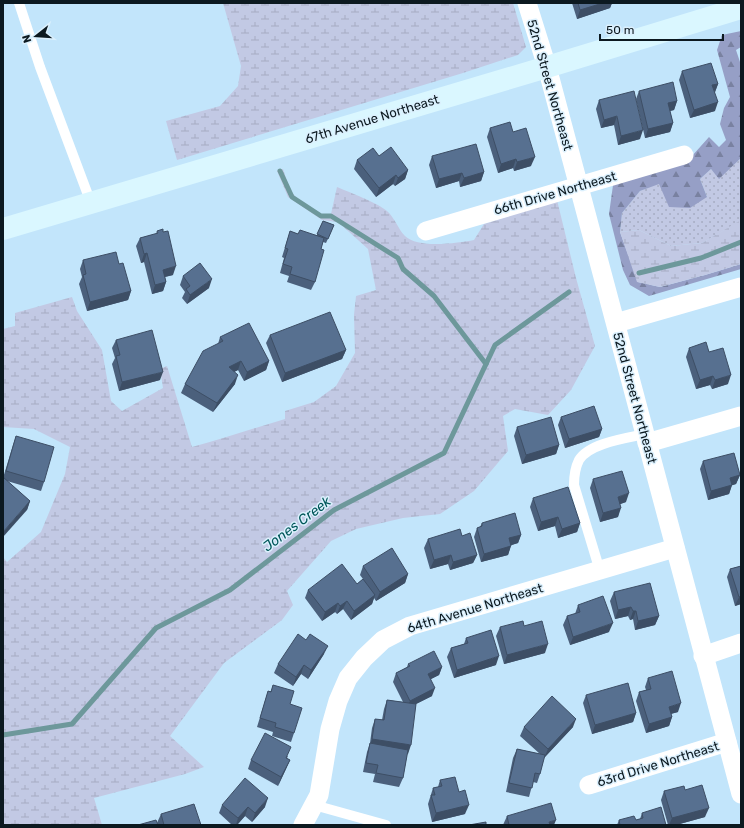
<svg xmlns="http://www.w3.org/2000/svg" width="744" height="828" font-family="Rubik,sans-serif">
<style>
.green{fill:url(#green-dots)}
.forest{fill:url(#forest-firs)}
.wetland{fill:url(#wetland-marsh)}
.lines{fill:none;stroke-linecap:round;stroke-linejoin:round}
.stream{stroke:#6d989b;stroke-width:5}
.lane{stroke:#fff;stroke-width:10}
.street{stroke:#fff;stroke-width:19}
.secondary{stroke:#daf7ff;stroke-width:22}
.wall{fill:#4b607c}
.shaded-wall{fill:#3d4e65}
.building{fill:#577090;stroke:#3d4e65}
.labels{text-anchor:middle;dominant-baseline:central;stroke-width:3;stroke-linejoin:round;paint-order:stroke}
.street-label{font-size:13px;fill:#0c1920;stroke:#dbf0fd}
.water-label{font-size:14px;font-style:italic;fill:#00575a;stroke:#dbf0fd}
</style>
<defs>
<pattern id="green-dots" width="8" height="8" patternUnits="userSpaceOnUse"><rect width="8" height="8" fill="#c2c9e4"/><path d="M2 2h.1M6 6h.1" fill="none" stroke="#a6acc3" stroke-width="1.8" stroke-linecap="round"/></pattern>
<pattern id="forest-firs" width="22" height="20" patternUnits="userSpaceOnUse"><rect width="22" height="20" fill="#969fc6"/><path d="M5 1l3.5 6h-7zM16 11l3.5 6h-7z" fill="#7981a0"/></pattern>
<pattern id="wetland-marsh" width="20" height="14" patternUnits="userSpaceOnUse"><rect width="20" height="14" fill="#c2c9e4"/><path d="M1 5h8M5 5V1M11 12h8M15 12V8" fill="none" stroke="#a6acc3"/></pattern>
</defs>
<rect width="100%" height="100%" fill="#c2e5fb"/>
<polygon class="green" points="741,158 741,220 739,222 702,243 671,246 639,230 620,232 622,213 640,191 659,183 707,197 700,179 711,169 719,178"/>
<polygon class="forest" points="741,31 741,47 736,50 741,65 741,158 719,179 711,169 700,179 707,197 690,208 669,207 659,184 640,191 622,213 620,232 638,282 660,287 705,275 741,264 741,269 649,296 630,285 623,270 609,214 614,178 692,156 709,137 719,147 726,140 720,124 724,108 730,97 717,50 722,35"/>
<g class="wetland">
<polygon points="223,3 513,3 526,47 518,55 463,73 177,160 166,121 220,106 238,86 241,66"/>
<path d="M283,169L290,190L298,200L319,214H331L337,187C349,192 378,203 387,211C395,218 398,229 405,236C418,249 458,243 474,240L484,224L557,200L576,278L595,346L571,390L548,415L515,409L503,416L508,451L474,491L440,514L403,518L356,529L331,541L287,591L293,605L282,620L224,663L170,736L204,767L185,774L94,798L102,825H3V557L7,562L41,532L65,474L70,447L34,429L3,427V329L15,326V313L72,297L77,311L102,350L111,401L122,411L163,388L160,369L167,366L192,447C223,439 254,428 285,419V411L314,402L336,386L355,353L354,315L356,296L376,290L368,249L338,222L322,220L288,197L277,171Z"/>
<polygon points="741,220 741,264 705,275 660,287 637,282 620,232 639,230 671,246 702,243"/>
</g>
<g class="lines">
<g class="stream">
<polyline points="280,171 292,197 321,216 331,216 398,258 403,269 434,296 486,364"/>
<polyline points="639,273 701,258 741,242"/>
<polyline points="3,735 72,724 156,628 230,590 334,510 444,453 495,345 569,292"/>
</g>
<g class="lane">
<polyline points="19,3 40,67 91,203"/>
<path d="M600,571L574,485C574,476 575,468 579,460C589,443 627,438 645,434"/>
<polyline points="314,805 386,825"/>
</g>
<g class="street">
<polyline points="527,3 547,67 741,794"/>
<polyline points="426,231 684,155"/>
<polyline points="616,323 741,287"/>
<polyline points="647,443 741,416"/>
<polyline points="703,656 741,643"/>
<polyline points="589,785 727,742"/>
<polyline points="303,825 319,795 330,729 338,701 348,678 364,658 383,640 410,626 675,548"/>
</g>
<polyline class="secondary" points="3,229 547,67 741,8"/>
</g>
<g class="wall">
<polygon points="572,3 612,3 610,8 577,19"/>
<polygon points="682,71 718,84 715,92 715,111 690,118 679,80"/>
<polygon points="639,91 677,101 674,110 670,111 673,123 670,132 645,138 636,99"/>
<polygon points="599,100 640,139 618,145 614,125 601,128 596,109"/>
<polygon points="490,128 513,132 531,166 514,171 513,168 498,173 487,137"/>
<polygon points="379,156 408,170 405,179 395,186 393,184 376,197 354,169 357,160"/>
<polygon points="432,156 484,172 481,181 460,187 459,181 436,188 429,165"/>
<polygon points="323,221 334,225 326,243 323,242 321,249 315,282 311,290 287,282 289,276 280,273 284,258 282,257 290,231 298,234 317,235"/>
<polygon points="157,231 173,275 165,277 166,282 163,291 152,294 144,262 141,263 136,246 140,238 156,234"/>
<polygon points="83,260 119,264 131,291 128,300 87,311 79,284 82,277 80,269"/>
<polygon points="183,276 209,288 187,304 182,298 185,292 180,285"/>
<polygon points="270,335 346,350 342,359 282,382 266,343"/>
<polygon points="220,337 269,361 266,370 244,381 238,370 234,372 235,384 213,412 181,393 185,384 218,344"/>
<polygon points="116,340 160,380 119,391 112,364 115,358 112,348"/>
<polygon points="689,348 709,352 728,384 712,389 710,385 696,389 686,357"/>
<polygon points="561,417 602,429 599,437 565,448 558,425"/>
<polygon points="517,427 559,445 556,454 522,464 514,436"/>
<polygon points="16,436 44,482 41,491 7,481 30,501 27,510 3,478 13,445"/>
<polygon points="703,461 740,475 736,484 732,485 729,494 708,500 700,469"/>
<polygon points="593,479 626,502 620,504 618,517 600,522 590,488"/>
<polygon points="533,498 580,523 577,532 558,538 555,526 538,531 530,507"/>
<polygon points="482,523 521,535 518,543 511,545 508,555 481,562 474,537 477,528 480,527"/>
<polygon points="462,536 477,555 473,563 450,570 448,564 430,569 424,548 428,539"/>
<polygon points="363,566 408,574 405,583 376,601 374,598 372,604 351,620 343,609 337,614 335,612 322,621 305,598 308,590 357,584 363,579 360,575"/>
<polygon points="741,566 741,604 735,606 727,577 730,569"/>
<polygon points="614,592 659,616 655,625 635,630 633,619 630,620 628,616 615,619 610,601"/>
<polygon points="578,605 609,632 570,645 563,625 567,616 575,614"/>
<polygon points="500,627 545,653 504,664 496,636"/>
<polygon points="466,638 496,665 454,678 447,657 451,648 464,644"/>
<polygon points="324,654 308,679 301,674 293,686 274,673 278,664"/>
<polygon points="408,664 442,667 439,675 431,679 432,696 416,704 403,778 399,787 373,782 375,774 363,772 367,752 370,743 372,728 375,719 382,720 384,709 387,700 403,702 393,682 396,673 407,667"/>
<polygon points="648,678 678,712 671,714 672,717 669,726 646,733 636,701 639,692 646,690 645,687"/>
<polygon points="273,685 290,704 294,733 291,742 272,736 273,732 257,727 268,691 271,691"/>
<polygon points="586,695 636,713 633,722 592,734 583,703"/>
<polygon points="524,727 573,727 544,758 540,774 537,783 533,782 529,797 506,792 513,758 517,749 540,754 520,736"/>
<polygon points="288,756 287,758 290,760 286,769 278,786 248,769 251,760"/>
<polygon points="440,780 459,792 465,814 432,822 428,804 433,788 438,787"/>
<polygon points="685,790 705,817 676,825 668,825 661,800 664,791"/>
<polygon points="222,805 265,807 252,822 245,816 237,825 232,825 219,813"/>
<polygon points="642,813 666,825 617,825 619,820 636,820 640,819"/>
<polygon points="161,814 201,825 158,825 157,823"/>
<polygon points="507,816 554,825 503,825"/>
</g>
<g class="shaded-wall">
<polygon points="603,3 612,3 610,8 577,19 580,10"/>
<polygon points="718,84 715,92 712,85"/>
<polygon points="677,101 674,110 665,112 668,103"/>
<polygon points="718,102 715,111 690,118 694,110"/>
<polygon points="617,116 614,125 601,128 604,120"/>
<polygon points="673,123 670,132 645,138 648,129"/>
<polygon points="643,130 640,139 618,145 621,136"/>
<polygon points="535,157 531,166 514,171 517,162"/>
<polygon points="516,159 513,168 498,173 501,164"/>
<polygon points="408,170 405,179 395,186 398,178"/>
<polygon points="484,172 481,181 460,187 464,178"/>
<polygon points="462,173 459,181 436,188 439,179"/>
<polygon points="396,175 393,184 376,197 379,188"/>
<polygon points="147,253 144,262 141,263 144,254"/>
<polygon points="176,266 173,275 160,278 163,270"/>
<polygon points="212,279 209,288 187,304 190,295"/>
<polygon points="166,282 163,291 152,294 155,285"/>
<polygon points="131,291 128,300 87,311 90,302"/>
<polygon points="346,350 342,359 282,382 285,373"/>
<polygon points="241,361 238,370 226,376 229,367"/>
<polygon points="269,361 266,370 244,381 247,372"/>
<polygon points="163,372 160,380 119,391 122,382"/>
<polygon points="238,375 235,384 213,412 217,403"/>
<polygon points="731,375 728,384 712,389 715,380"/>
<polygon points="713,376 710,385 696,389 700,380"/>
<polygon points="602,429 599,437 565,448 569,439"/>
<polygon points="559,445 556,454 522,464 526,455"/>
<polygon points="740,475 736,484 727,487 732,485 729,494 708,500 711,491 730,478"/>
<polygon points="629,493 626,502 615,506 618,497"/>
<polygon points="30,501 27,510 3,537 3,532"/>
<polygon points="621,508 618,517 600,522 603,513"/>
<polygon points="558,517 555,526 538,531 541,522"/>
<polygon points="580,523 577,532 558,538 562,529"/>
<polygon points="521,535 518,543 506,547 509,538"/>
<polygon points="511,546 508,555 481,562 484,554"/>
<polygon points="451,555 448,564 430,569 434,560"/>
<polygon points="477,555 473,563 450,570 453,562"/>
<polygon points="408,574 405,583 376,601 380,592"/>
<polygon points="375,595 372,604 351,620 354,611"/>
<polygon points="741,596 741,604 735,606 739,597"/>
<polygon points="347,601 343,609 337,614 340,606"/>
<polygon points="338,603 335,612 322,621 325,612"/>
<polygon points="631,607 628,616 615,619 618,610"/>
<polygon points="633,611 636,611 633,619 630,620"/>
<polygon points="659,616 655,625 635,630 638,621"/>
<polygon points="613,623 609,632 570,645 573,637"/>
<polygon points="548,644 545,653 504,664 507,655"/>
<polygon points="328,646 324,654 308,679 311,670"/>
<polygon points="499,656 496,665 454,678 457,670"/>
<polygon points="304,665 301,674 293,686 296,677"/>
<polygon points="442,667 439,675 425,682 428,674"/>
<polygon points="435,688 432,696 406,709 410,701"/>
<polygon points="681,703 678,712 666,715 669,707"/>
<polygon points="636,713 633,722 592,734 595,725"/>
<polygon points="672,717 669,726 646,733 649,724"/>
<polygon points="576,719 573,727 544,758 548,749"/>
<polygon points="372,739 411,745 408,754 369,748"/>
<polygon points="290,760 286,769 278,786 281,777"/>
<polygon points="268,798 265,807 252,822 255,813"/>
<polygon points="469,805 465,814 432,822 436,813"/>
<polygon points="248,807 245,816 237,825 236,825 238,818"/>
<polygon points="709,808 705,817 676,825 669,825 672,818"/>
<polygon points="556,820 554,825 548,825 549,822"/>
</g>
<g class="building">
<polygon points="578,3 603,3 580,10"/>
<polygon points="711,63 718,84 712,85 718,102 694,110 682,71"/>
<polygon points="673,82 677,101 668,103 673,123 648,129 639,91"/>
<polygon points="634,91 643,130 621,136 617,116 604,120 599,100"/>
<polygon points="510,122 513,132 526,128 535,157 517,162 516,159 501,164 490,128"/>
<polygon points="476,144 484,172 464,178 462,173 439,179 432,156"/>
<polygon points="391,147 408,170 398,178 396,175 379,188 357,160 373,148 379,156"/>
<polygon points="323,221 334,225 328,239 317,234"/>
<polygon points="163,229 163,232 168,231 176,266 163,270 166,282 155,285 147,253 144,254 140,238 158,233 157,231"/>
<polygon points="300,230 324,238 321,249 324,250 315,282 290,274 292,267 283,264 288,249 285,248 290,231 298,234"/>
<polygon points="116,252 119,264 123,263 131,291 90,302 83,275 86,274 83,260"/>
<polygon points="200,263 212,279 190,295 186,289 190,286 183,276"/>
<polygon points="330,312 346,350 285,373 270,335"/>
<polygon points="249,323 269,361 247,372 241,361 229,367 238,375 217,403 185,384 203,351 223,341 220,337"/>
<polygon points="152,330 163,372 122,382 116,356 120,355 116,340"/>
<polygon points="706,342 709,352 723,348 731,375 715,380 713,376 700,380 689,348"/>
<polygon points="594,406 602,429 569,439 561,417"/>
<polygon points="551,417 559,445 526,455 517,427"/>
<polygon points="16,436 54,447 44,482 6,471"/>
<polygon points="734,453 740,475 730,478 732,485 711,491 703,461"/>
<polygon points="622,471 629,493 618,497 621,508 603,513 593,479"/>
<polygon points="3,477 30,501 3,532"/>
<polygon points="568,487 580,523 562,529 558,517 541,522 533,498"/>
<polygon points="515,513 521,535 509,538 511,546 484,554 477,528 482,526 482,523"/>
<polygon points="460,529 462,536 470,533 477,555 453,562 451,555 434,560 428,539"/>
<polygon points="392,548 408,574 380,592 363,566"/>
<polygon points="342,564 357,584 363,579 375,595 354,611 347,601 340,606 338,603 325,612 308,590"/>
<polygon points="741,566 741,596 739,597 730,569"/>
<polygon points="650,583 659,616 638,621 636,611 633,611 631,607 618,610 614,592"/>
<polygon points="603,596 613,623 573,637 567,616 580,612 578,605"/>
<polygon points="523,621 524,626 542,621 548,644 507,655 500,627"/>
<polygon points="491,630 499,656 457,670 451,648 468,643 466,638"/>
<polygon points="298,634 306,640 310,634 328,646 311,670 304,665 296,677 278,664"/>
<polygon points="434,651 442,667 428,674 435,688 410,701 396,673 410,666 408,664"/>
<polygon points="672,671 681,703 669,707 672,717 649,724 639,692 651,689 648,678"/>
<polygon points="628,683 636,713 595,725 586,695"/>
<polygon points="273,685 294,691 290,704 302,708 294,733 275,727 276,723 260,718 268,691 271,692"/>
<polygon points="552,696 576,719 548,749 524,727"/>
<polygon points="387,700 416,704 411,745 372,739 375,719 384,720"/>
<polygon points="265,733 291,747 286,758 290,760 281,777 251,760"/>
<polygon points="370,743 408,750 403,778 376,773 378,765 366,763"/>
<polygon points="517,749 545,755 540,774 535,773 532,788 509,783"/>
<polygon points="455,777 459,792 465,790 469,805 436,813 431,795 435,795 433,788 442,786 440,780"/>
<polygon points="245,778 268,798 255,813 248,807 238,818 222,805"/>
<polygon points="702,785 709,808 672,818 664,791 684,786 685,790"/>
<polygon points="551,803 556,820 549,822 550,825 509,825 507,816"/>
<polygon points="194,804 201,825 164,825 161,814"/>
<polygon points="661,807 666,825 620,825 619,820 634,816 636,820 643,818 642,813"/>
<polygon points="156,820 158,825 138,825"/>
<polygon points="486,822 486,825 469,825"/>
</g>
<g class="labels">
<g class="street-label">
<text transform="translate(550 85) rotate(74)">52nd Street Northeast</text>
<text transform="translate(372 119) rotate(-17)">67th Avenue Northeast</text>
<text transform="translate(555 193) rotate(-16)">66th Drive Northeast</text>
<text transform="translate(635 398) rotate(75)">52nd Street Northeast</text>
<text transform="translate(475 608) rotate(-17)">64th Avenue Northeast</text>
<text transform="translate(658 764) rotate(-17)">63rd Drive Northeast</text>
</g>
<g class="water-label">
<text transform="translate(297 524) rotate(-37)">Jones Creek</text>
</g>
</g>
<rect width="744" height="828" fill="none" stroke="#0c1920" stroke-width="8"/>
<g transform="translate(36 36) rotate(253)" stroke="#dbf0fd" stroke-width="3" paint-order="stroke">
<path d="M0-3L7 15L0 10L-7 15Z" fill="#0c1920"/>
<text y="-6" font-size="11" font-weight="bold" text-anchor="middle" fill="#0c1920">N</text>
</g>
<path d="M600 34v6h123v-6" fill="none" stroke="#0c1920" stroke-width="2"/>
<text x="606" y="34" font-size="12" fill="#0c1920" stroke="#dbf0fd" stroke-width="3" paint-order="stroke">50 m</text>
</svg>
